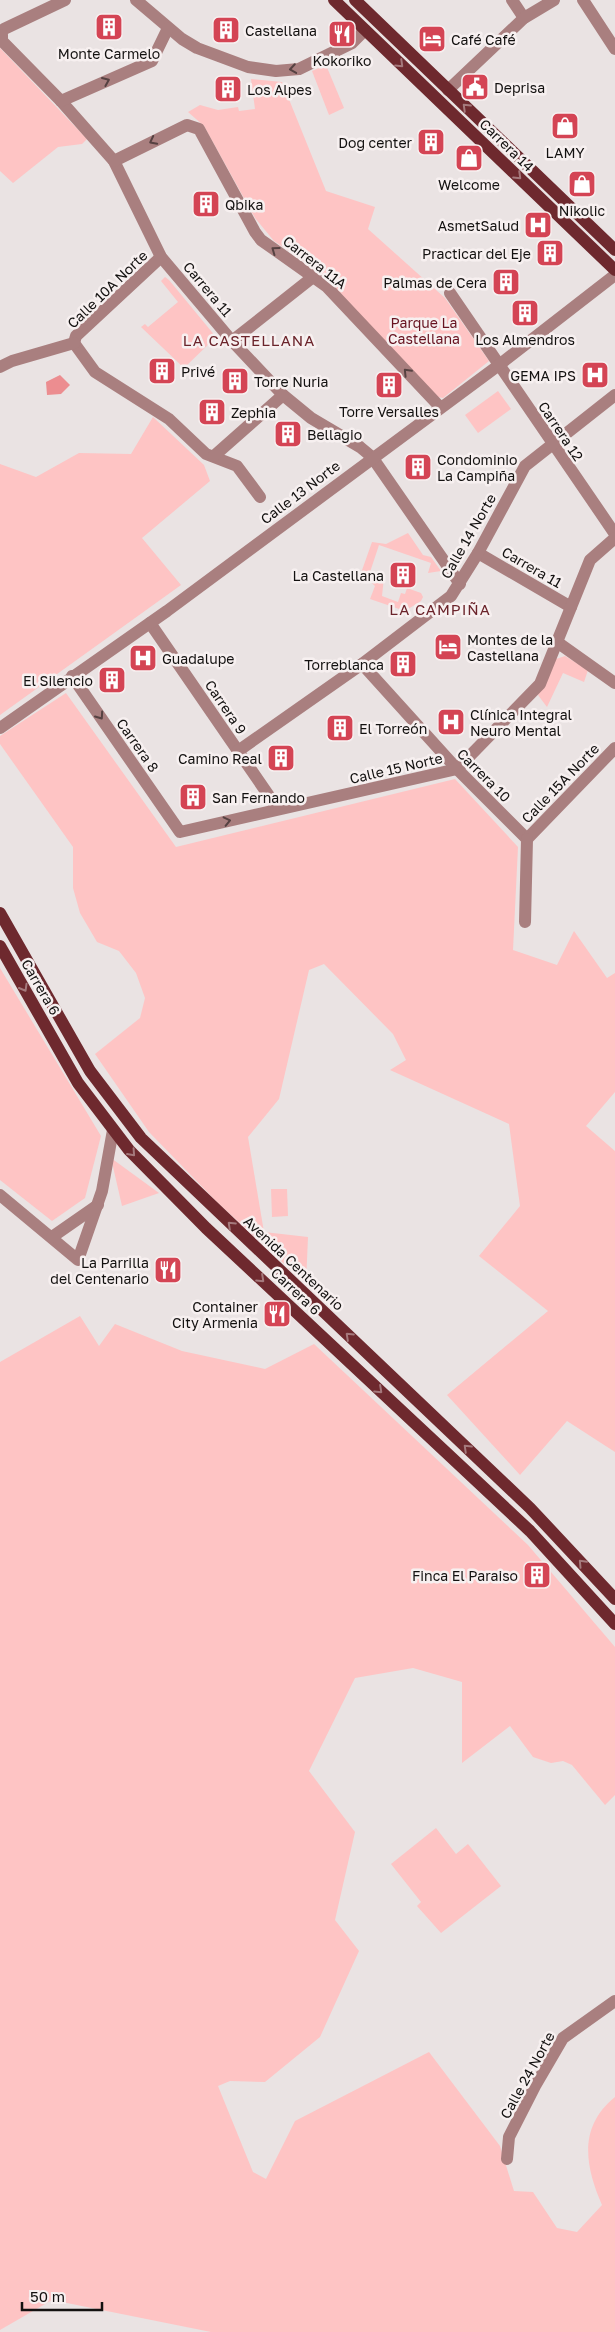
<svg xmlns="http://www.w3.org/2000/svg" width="615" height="2332" font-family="'Golos Text',sans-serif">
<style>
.green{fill:#fec4c4}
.water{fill:#ec8d90}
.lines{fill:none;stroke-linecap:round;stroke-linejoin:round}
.minor{stroke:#a97f7f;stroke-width:12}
.major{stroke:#6e292e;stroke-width:12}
.oneway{stroke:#a5797c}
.oneway2{stroke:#564242}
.labels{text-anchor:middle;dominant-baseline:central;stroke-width:5;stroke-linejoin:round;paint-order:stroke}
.poi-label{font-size:14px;fill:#131110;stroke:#f7f0f0;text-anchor:start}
.street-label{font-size:14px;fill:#131110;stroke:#f7f0f0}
.park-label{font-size:14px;fill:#671320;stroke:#f7f0f0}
.neighbourhood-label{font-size:15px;letter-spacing:1px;fill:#6b242b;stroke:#f7f0f0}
</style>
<rect width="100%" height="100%" fill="#eae3e3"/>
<g class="green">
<polygon points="0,48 87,139 82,144 58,147 13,183 0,171"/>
<polygon points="326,65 344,108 329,115 312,71"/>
<polygon points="251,79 282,82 326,191 375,207 368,229 445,298 489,361 443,398 438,397 321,273 274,241 255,218 204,126 188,112 200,105 218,110 238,107 239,111 255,109"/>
<polygon points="165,277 169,280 216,337 184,368 141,327 145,324 148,327 178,302 161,281"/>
<polygon points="498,391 511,409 478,433 465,415"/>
<polygon points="153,417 204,465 210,481 142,538 181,585 0,715 0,464 36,477 79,453 131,454"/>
<polygon points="408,533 423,555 431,557 441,571 428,573 431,563 379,545 370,572 384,577 382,596 398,602 401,593 405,594 407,588 421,593 423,597 421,601 405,611 370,599 375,586 361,573 372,542 386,544"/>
<polygon points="565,656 588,670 584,682 563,673 547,707 538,695 556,659"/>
<polygon points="66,693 176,847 455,779 518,847 513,950 557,965 574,931 607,978 615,973 615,1092 586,1126 615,1151 615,1452 567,1421 520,1475 447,1395 548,1311 479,1256 520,1206 509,1124 390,1070 406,1060 393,1034 324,964 309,970 279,1099 248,1137 264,1232 308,1237 306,1284 216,1201 149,1132 95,1054 140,1018 145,998 136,973 119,951 97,942 80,913 73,888 73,847 0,744 0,736"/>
<polygon points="0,968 101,1136 85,1198 52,1221 0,1180"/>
<polygon points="111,1158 159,1193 122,1206"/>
<polygon points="287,1189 288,1216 272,1217 271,1189"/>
<path d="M80,1316L99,1346L115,1324L182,1351L265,1369L314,1344L528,1545L615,1647V1795L605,1805L572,1765L563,1761L551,1763L533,1757L510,1726L462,1763V1682L413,1668L355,1678L309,1771L355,1832L335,1920L359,1951L320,2037L265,2082L230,2081L218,2086L253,2172L266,2179L295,2121L429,2052L500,2146L514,2191L533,2192L557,2228L577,2232L602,2205C585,2166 578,2127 615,2097V2332H211L52,2300L0,2330V1362Z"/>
<polygon points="436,1828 456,1854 468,1844 501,1886 441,1933 417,1906 421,1902 391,1864"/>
</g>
<polygon class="water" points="60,375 70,385 61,394 47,395 46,382"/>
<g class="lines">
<g class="minor">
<polyline points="136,0 182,39 197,48 248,67 276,71 299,69 352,43 365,30"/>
<polyline points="512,0 524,18"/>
<polyline points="583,0 615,49"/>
<polyline points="0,35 4,29 65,0"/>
<polyline points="2,35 2,41 61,101 114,161 161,257 232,341 283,395 311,418 360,447 372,457 460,584"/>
<polyline points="448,90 524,18 554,0"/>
<polyline points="61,101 152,61 168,28"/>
<polyline points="114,161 187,125 199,129 255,232 261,240 326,286 440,407"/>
<polyline points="450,293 615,534"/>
<polyline points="232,341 313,277"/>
<polyline points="74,343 95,372 169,419 206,454 237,466 260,497"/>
<polyline points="74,343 76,336 161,257"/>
<polyline points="0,367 12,361 74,343"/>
<polyline points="214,456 283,395"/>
<polyline points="478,553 571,607"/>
<polyline points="150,623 278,809"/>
<polyline points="557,642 615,683"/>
<polyline points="362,664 457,769 527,839"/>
<polyline points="72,676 180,832 457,769 540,684 590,560 615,538"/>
<polyline points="0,728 167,611 499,365 615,275"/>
<polyline points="238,751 362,664 451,596 478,553 525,466 615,395"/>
<polyline points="527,839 615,748"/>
<polyline points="525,922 527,839"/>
<polyline points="0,1195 78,1260 102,1191 113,1130"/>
<polyline points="52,1237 98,1205"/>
<polyline points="507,2159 509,2137 535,2086 563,2038 615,2001"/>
</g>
<g class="major">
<polyline points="334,0 615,270"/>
<polyline points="355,0 615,250"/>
<polyline points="0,913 90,1071 141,1138 530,1508 615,1599"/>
<polyline points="0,946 78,1083 129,1150 206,1228 530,1531 615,1624"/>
</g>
</g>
<defs><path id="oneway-chevron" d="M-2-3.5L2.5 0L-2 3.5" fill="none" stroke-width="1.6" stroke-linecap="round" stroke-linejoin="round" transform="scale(1.25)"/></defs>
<g class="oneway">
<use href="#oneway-chevron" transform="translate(400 64) rotate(44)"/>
<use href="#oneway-chevron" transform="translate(466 107) rotate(-136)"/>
<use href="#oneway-chevron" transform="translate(518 176) rotate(44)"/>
<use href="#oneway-chevron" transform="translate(24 988) rotate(60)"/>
<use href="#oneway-chevron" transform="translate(132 1153) rotate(48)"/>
<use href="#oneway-chevron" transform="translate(231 1225) rotate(-137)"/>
<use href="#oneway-chevron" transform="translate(261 1279) rotate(43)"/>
<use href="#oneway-chevron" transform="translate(349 1336) rotate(-137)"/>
<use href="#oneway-chevron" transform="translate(379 1390) rotate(43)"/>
<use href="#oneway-chevron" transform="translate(467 1448) rotate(-136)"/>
<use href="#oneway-chevron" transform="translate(582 1563) rotate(-133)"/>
</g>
<g class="oneway2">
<use href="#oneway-chevron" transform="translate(293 69) rotate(171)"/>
<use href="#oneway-chevron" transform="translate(106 81) rotate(-23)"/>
<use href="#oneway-chevron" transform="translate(153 141) rotate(153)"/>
<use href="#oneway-chevron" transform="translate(275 250) rotate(-144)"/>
<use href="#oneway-chevron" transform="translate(407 372) rotate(-134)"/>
<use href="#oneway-chevron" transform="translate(100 716) rotate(55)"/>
<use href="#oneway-chevron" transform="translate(227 821) rotate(-13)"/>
</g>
<defs>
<symbol id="building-square" viewBox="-11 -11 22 22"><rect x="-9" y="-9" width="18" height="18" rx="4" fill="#d44454" stroke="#f7f0f0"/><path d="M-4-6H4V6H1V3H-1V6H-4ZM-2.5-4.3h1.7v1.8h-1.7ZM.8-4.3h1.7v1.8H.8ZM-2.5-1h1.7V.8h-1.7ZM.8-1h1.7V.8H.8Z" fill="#fff"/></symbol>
<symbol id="restaurant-square" viewBox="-11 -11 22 22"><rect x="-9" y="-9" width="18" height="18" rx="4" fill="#d44454" stroke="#f7f0f0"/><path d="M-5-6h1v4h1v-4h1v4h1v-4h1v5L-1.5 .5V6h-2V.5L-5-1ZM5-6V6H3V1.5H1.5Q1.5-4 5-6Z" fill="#fff"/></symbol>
<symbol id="hotel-square" viewBox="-11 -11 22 22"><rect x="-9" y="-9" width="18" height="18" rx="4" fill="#d44454" stroke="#f7f0f0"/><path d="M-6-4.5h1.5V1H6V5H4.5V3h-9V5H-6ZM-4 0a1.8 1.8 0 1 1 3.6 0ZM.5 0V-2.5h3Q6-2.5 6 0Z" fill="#fff"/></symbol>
<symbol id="civic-square" viewBox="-11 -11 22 22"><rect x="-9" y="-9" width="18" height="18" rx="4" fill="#d44454" stroke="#f7f0f0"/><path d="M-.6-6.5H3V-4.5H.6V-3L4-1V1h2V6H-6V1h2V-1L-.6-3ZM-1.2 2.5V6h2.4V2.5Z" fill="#fff"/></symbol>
<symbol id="shop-square" viewBox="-11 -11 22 22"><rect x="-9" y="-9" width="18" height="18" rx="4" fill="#d44454" stroke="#f7f0f0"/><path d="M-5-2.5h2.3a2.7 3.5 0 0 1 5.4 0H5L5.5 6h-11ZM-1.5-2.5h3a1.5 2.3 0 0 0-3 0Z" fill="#fff"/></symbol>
<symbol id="hospital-square" viewBox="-11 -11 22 22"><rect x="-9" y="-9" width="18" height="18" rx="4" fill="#d44454" stroke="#f7f0f0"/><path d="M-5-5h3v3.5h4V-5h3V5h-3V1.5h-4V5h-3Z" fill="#fff"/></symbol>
</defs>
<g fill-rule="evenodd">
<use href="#building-square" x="93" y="11" width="32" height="32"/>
<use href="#building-square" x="210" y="14" width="32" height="32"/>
<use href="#restaurant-square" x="326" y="18" width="32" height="32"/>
<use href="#hotel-square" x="416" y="23" width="32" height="32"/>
<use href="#civic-square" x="459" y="71" width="32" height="32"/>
<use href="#building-square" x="212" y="73" width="32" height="32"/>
<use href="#shop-square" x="549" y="110" width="32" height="32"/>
<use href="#building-square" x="415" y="126" width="32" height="32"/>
<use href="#shop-square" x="453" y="142" width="32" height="32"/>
<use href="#shop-square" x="566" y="168" width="32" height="32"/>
<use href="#building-square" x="190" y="188" width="32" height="32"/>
<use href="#hospital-square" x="522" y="209" width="32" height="32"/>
<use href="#building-square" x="534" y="237" width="32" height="32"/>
<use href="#building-square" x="490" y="266" width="32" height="32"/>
<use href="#building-square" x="509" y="297" width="32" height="32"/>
<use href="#building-square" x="146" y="355" width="32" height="32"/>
<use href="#hospital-square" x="579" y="359" width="32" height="32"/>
<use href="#building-square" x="219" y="365" width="32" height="32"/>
<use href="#building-square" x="373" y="369" width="32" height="32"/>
<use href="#building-square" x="196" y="396" width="32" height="32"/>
<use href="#building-square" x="272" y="418" width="32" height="32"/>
<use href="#building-square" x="402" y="451" width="32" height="32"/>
<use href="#building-square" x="387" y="559" width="32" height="32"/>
<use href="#hotel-square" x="432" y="631" width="32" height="32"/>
<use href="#hospital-square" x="127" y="642" width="32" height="32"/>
<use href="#building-square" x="387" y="648" width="32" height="32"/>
<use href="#building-square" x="96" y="664" width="32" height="32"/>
<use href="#hospital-square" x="435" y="706" width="32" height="32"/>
<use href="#building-square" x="324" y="712" width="32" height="32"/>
<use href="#building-square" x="265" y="742" width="32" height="32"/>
<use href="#building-square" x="177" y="781" width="32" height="32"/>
<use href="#restaurant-square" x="152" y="1254" width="32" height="32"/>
<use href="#restaurant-square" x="261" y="1298" width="32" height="32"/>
<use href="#building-square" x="521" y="1559" width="32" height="32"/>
</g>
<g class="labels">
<g class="poi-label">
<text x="245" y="30">Castellana</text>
<text x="451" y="39">Café Café</text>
<text x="109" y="53" text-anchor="middle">Monte Carmelo</text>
<text x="342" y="60" text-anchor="middle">Kokoriko</text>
<text x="494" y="87">Deprisa</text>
<text x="247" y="89">Los Alpes</text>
<text x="412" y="142" text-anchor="end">Dog center</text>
<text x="565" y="152" text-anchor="middle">LAMY</text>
<text x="469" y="184" text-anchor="middle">Welcome</text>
<text x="225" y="204">Qbika</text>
<text x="582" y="210" text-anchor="middle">Nikolic</text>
<text x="519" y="225" text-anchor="end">AsmetSalud</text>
<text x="531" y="253" text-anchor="end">Practicar del Eje</text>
<text x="487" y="282" text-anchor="end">Palmas de Cera</text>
<text x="525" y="339" text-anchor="middle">Los Almendros</text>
<text x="181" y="371">Privé</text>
<text x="576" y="375" text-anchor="end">GEMA IPS</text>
<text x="254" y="381">Torre Nuria</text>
<text x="389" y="411" text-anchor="middle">Torre Versalles</text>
<text x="231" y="412">Zephia</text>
<text x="307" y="434">Bellagio</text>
<text x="437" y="459">Condominio<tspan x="437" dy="16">La Campiña</tspan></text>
<text x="384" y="575" text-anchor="end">La Castellana</text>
<text x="467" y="639">Montes de la<tspan x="467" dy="16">Castellana</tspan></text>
<text x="162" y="658">Guadalupe</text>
<text x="384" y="664" text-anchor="end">Torreblanca</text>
<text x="93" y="680" text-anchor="end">El Silencio</text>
<text x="470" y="714">Clínica Integral<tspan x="470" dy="16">Neuro Mental</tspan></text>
<text x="359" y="728">El Torreón</text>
<text x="262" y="758" text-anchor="end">Camino Real</text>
<text x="212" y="797">San Fernando</text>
<text x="149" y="1262" text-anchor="end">La Parrilla<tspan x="149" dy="16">del Centenario</tspan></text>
<text x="258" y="1306" text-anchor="end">Container<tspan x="258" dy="16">City Armenia</tspan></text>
<text x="518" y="1575" text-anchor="end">Finca El Paraiso</text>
</g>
<g class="street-label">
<text transform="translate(507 145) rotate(44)">Carrera 14</text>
<text transform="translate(315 262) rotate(38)">Carrera 11A</text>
<text transform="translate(107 289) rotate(-44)">Calle 10A Norte</text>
<text transform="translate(208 289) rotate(50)">Carrera 11</text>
<text transform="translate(561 431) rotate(56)">Carrera 12</text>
<text transform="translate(300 492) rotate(-37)">Calle 13 Norte</text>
<text transform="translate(468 536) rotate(-60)">Calle 14 Norte</text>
<text transform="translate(532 567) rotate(30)">Carrera 11</text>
<text transform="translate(226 707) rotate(56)">Carrera 9</text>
<text transform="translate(138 745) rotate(55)">Carrera 8</text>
<text transform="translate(396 768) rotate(-13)">Calle 15 Norte</text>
<text transform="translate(484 775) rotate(45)">Carrera 10</text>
<text transform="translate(560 783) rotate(-46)">Calle 15A Norte</text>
<text transform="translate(41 987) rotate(60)">Carrera 6</text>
<text transform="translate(294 1263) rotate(43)">Avenida Centenario</text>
<text transform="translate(296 1291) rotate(43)">Carrera 6</text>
<text transform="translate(527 2075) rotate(-61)">Calle 24 Norte</text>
</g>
<g class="park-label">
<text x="424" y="322">Parque La<tspan x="424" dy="16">Castellana</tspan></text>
</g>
<g class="neighbourhood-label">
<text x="249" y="340">LA CASTELLANA</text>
<text x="440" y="609">LA CAMPIÑA</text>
</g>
</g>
<path d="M22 2302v8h80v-8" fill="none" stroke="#131110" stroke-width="2.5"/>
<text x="30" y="2302" font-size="15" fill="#131110" stroke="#f7f0f0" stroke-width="4" paint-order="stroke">50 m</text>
</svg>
